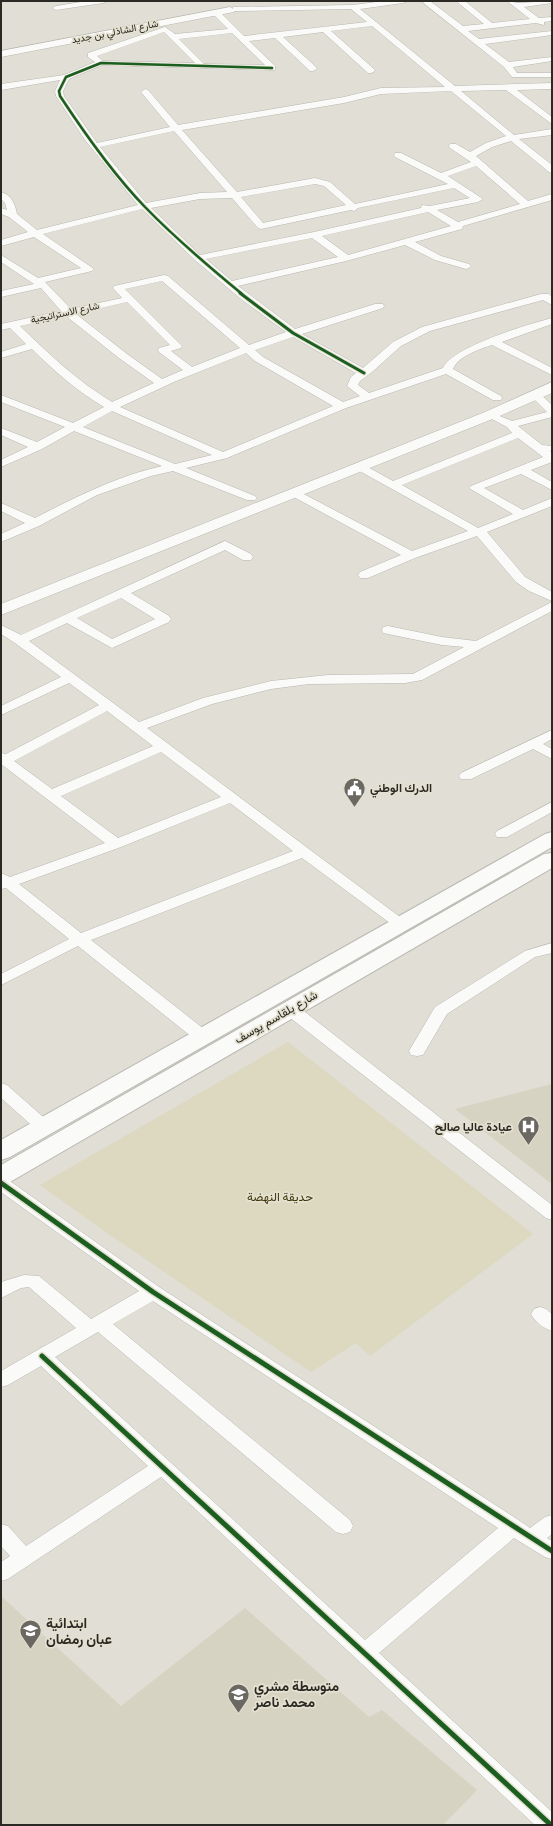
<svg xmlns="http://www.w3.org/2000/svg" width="553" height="1826" font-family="'Fira Sans Condensed',Vazirmatn,sans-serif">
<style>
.built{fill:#d7d3c2}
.green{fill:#ddd8c0}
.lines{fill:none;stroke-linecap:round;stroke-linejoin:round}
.street-casing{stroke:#b8b7b0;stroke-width:1}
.secondary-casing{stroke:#b8b7b0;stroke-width:1}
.primary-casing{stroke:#b8b7b0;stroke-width:2}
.street{fill:#fafaf9;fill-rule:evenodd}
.secondary{fill:#fafaf9;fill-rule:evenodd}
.primary{fill:#fafaf9;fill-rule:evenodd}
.cycleway-far2-casing{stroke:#e4e1d1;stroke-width:4}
.cycleway-far1-casing{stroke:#e4e1d1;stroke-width:5}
.cycleway-casing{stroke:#e4e1d1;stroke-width:8}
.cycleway-far2{stroke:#1b5e20;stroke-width:2.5}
.cycleway-far1{stroke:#1b5e20;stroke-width:3}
.cycleway{stroke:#1b5e20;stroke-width:5}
.labels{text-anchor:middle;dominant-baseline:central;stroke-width:3.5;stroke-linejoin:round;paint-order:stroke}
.far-street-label{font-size:10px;fill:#2b2923;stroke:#e4e1d1}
.poi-label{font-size:12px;font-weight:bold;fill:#2b2923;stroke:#e4e1d1;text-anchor:start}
.street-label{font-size:12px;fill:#2b2923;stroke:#e4e1d1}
.park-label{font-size:12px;fill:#3d3405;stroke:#e4e1d1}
.near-poi-label{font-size:14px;font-weight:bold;fill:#2b2923;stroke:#e4e1d1;text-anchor:start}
</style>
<rect width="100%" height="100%" fill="#e0ded5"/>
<g class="built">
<polygon points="552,1084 552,1184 455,1109"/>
<polygon points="1,1596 121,1706 245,1608 369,1717 382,1710 477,1790 443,1825 1,1825"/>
</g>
<polygon class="green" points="288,1042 533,1234 370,1356 356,1343 311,1372 107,1233 40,1185"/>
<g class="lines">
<defs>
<g id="street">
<polygon points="87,1 107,1 103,3 56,10 52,8 56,6"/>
<path d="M384,1H407L403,3L360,9L455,86L552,83V89L517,90L552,117V124L506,90L461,91L514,135L552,129V135L519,139L552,165V173L549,172L511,141L492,147L476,156L528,201L552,194V200L463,226L462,229L415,242L441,256L469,264L471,266L469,268L466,269L435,260L405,245L346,261L238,286L295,329L375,304H383L384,306L383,308L302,334L363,368L393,342L422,327L541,294H549L552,297V305L543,300L430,331L401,346L372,372L360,381L358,385L369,393L443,368C452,347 529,324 552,318V324L502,342L552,368V375L492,345C480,349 458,356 453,369L501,396L502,398L501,400H493L446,374L346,408L227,458L186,468L255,496L257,498L255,500H247L173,471L151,476L97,495L39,526L1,542V534L25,523L1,511V503L35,518C76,497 117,476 162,466L74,431L42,449L1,467V460L28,447L1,435V428L37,442L65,427L1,402V395L73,423L104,407C77,391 54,371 32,349L1,358V352L26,344L10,328L1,330V324L61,311L41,288L1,297V291L34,284L1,262V255L38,278L81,268L34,237L1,246V240L28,232L9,217L1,214V208L7,210L5,203L1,199V192C12,195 15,204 17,214L37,230L138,205L85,140L56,96L55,91L60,80L1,90V84L64,75L95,62L88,57V53L165,27L175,34L228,29L211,12L215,10H218L244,36L367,22L351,9L236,11H233V7L353,5ZM372,26L445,87L381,88L344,97L178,125L148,90L145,89L141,92L170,127L97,143L64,96L63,91L69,79L102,65L275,70V66L249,41L275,38L310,71H313L317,69L316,67L283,37L323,32L368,73H371L375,71L374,69L331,31ZM164,32L195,63L103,61L97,56ZM232,33L265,65L204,64L179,39ZM451,91L506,136L486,143L470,152L456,144H450L449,146L450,148L471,162L441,173L401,153H395L394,155L395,157L448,184L355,204L330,182L315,178L237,192L182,130L344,103L381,94ZM174,131L227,192L200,193L146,203L100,147ZM476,166L520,204L458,222L437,210L478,202L483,199L448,176ZM315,184L324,186L346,205L263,223L241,197ZM454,188L470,198L430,206L422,205L421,208L314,232L200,255L151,208L200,199L232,198L258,228L261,229L351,210L354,211L358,208ZM142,209L195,260L241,299L286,332L249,345L168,276L164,275L114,286L113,288L122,298L71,309L45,282L92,271L94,269L43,234ZM428,212L451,226L348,255L322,236ZM312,238L338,257L232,281L206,259ZM162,281L240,348L192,367L171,351L181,348L182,346L125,289ZM127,302L170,345L159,348L158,350L159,352L183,370L162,379L127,354L76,314ZM66,316L119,358L154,383L112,402C77,381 49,354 20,326ZM293,337L356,373L351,377L347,386L360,396L343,402L263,357L255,350ZM246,353L255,361L333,406L223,452L120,407L176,381ZM112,411L212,455L175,464L83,427Z"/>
<polygon points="421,1 430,1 463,26 484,24 456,1 465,1 492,23 530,19 507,1 518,3 552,1 552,3 524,7 539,18 552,17 552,21 544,22 544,25 536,23 468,31 479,39 552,31 552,35 485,44 509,62 552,57 552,61 513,67 517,73 552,73 552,77 512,77 504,67"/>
<path d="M534,391L538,392L552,405V417L518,426L542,445L552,446V450L550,451L552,453V462L531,470L552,482V490L521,474L484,488L523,510L552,498V506L487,532L525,577L552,592V601L529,591L516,582L477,536L415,558L368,578H360L358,575L360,572L401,555L290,495L288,493L290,491H298L412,551L468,531L356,469L354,467L360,464L364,465L393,481L512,433L507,427L484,415L490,412L512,421L547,412L529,394ZM518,438L543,457L471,486L469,488L513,514L478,528L402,485Z"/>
<path d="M225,541L251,554L253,557L251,560H243L225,550L131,593L169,616L171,619L169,622L112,648L67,623L29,641L139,722L203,698L271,681L328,675L413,674L464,647L442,645L383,633L382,630L383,627L388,626L442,637L476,641L552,602V611L422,680L405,683L309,684L271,689L212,704L147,728L404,920L407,923L404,926L399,928L394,926L302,858L91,940L209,1033L211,1037L209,1041L203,1042L197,1041L78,946L1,985V974L69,939L6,888L1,889V873L10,877L105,843L1,764V753L6,754L99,705L69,683L1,715V706L61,677L15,643L1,634V625L21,635ZM121,598L155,619L112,639L77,618ZM107,711L153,746L52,789L14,761ZM161,752L221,797L118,838L61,796ZM230,803L293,851L81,933L19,884L121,847Z"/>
<polygon points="552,730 552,739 543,744 552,749 552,759 533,749 471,779 461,779 459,776 461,773"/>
<polygon points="552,802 552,812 507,837 497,837 495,834 497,831"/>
<polygon points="552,943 552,953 535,957 447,1014 423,1055 417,1056 411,1055 409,1051 435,1007 525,951"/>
<polygon points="290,1004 296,1005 552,1205 552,1220 546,1218 284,1013 282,1009 284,1005"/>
<polygon points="1,1083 7,1085 50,1123 52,1127 50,1131 44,1133 38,1131 1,1098"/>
<path d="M1,1177L7,1179L159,1287L520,1521L530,1528L545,1517L552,1515V1534L547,1538L552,1541V1559L545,1557L514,1538L379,1653L552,1812V1825H535L161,1477L8,1579L1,1581V1562L10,1556L1,1546V1524L8,1526L26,1546L148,1466L41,1366L8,1385L1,1387V1371L76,1328L29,1287L21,1288L1,1298V1282L24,1275L39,1276L91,1319L139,1291L1,1192ZM153,1301L498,1528L365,1640L55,1357L98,1332L336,1532L343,1534L350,1532L353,1526L350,1520L113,1324Z"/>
<path d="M540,1307L546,1309L552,1314V1331C543,1328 535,1322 531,1314L534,1309Z"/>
</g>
<g id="secondary">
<polygon points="230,7 235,10 234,12 1,57 1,51"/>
<polygon points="552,382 552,393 495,418 1,615 1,604 485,412"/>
</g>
<g id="primary">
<polygon points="552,832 552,847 10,1157 1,1160 1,1140 545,834"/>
<polygon points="552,853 552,868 10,1182 1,1185 1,1165 544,854"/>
</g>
</defs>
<use href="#street" class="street-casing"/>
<use href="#secondary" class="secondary-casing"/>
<use href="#primary" class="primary-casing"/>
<use href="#street" class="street"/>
<use href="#secondary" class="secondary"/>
<use href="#primary" class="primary"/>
<defs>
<path id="cycleway-far2" d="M242,294C208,266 175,238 145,207C113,174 85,134 60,96L59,91L66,77L101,63L272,68"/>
<polyline id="cycleway-far1" points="240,293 293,333 364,373"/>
<g id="cycleway">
<polyline points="1,1183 153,1292 552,1551"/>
<polyline points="42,1356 551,1825"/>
</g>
</defs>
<use href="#cycleway-far2" class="cycleway-far2-casing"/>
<use href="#cycleway-far1" class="cycleway-far1-casing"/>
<use href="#cycleway" class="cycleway-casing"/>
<use href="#cycleway-far2" class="cycleway-far2"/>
<use href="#cycleway-far1" class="cycleway-far1"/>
<use href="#cycleway" class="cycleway"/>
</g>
<defs>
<symbol id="civic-pin" viewBox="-11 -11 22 30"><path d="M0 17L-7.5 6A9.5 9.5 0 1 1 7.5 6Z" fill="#6a6861" stroke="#e4e1d1"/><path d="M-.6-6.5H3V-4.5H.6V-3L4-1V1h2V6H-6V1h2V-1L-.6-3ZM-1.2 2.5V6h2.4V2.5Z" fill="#fff"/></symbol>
<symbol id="hospital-pin" viewBox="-11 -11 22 30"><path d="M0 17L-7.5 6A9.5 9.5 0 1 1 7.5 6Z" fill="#6a6861" stroke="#e4e1d1"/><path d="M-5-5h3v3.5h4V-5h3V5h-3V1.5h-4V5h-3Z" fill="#fff"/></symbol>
<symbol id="school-pin" viewBox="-11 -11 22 30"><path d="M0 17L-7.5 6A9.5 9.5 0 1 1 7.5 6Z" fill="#6a6861" stroke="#e4e1d1"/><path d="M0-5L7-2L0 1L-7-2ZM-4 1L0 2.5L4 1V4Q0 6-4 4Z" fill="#fff"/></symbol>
</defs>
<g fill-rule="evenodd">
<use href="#civic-pin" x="342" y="776" width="25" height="34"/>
<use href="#hospital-pin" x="516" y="1114" width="25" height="34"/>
<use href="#school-pin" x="18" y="1618" width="25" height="34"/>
<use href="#school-pin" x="226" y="1682" width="25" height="34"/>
</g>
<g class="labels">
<g class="far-street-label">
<text transform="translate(115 32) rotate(-11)">شارع الشاذلي بن جديد</text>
<text transform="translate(65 313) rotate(-12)">شارع الاستراتيجية</text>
</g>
<g class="poi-label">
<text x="370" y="788">الدرك الوطني</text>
<text x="512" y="1127" text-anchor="end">عيادة عاليا صالح</text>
</g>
<g class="street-label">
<text transform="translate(276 1017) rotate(-30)">شارع بلقاسم يوسف</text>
</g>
<g class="park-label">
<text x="280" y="1197">حديقة النهضة</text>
</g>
<g class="near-poi-label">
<text x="46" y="1623">ابتدائية<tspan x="46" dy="16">عبان رمضان</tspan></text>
<text x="254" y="1686">متوسطة مشري<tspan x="254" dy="16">محمد ناصر</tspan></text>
</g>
</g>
<rect width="553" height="1826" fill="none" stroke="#2b2923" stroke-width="4"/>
</svg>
